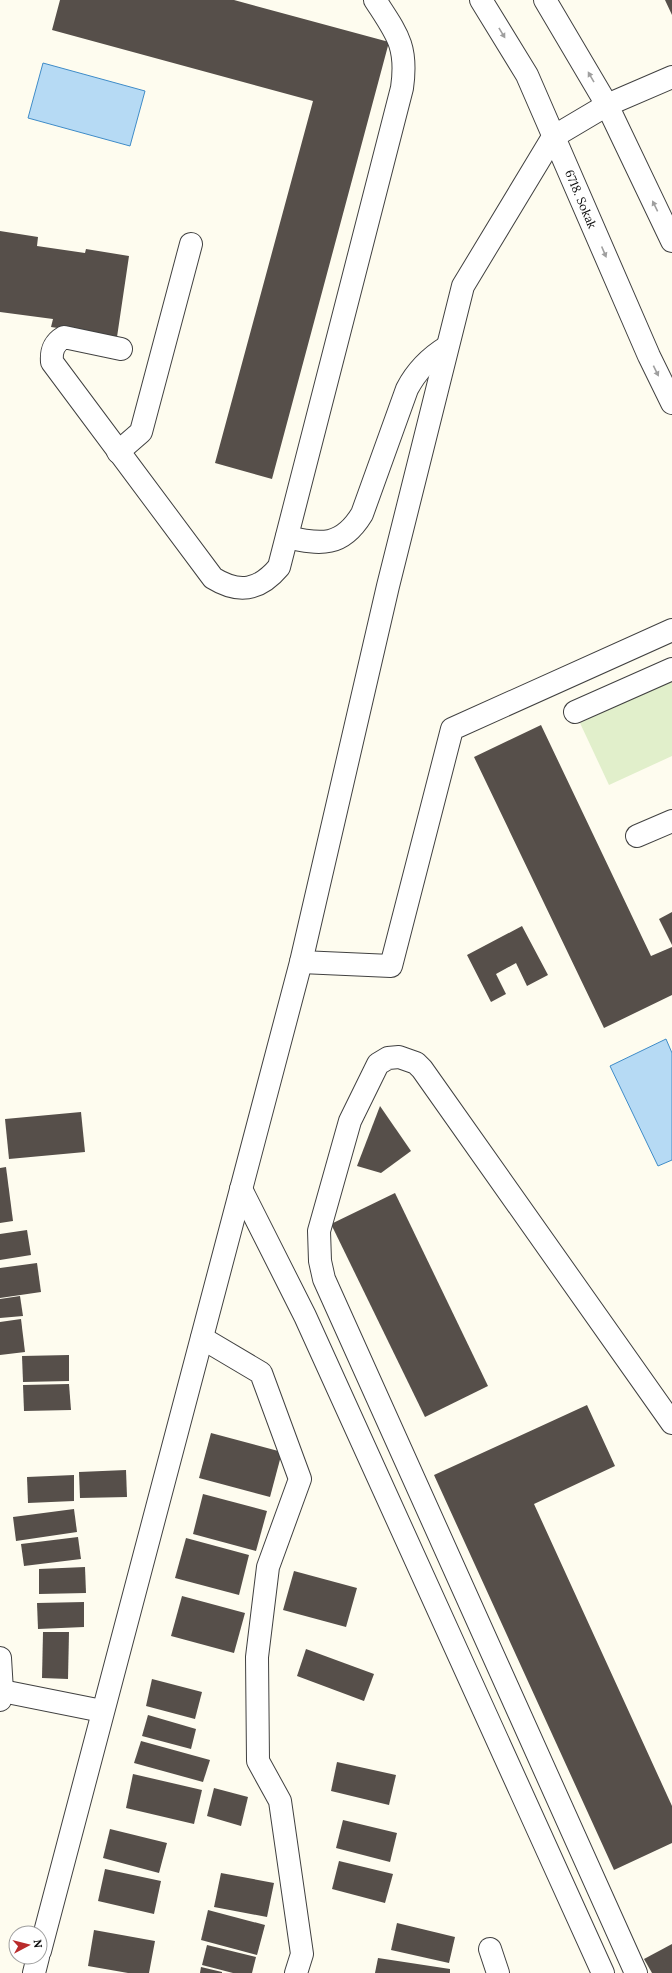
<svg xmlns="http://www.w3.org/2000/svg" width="672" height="1973" font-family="Lora,serif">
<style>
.pitch{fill:#e1efcb}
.water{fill:#b6daf4;stroke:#3f8cc8}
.building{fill:#564f4a}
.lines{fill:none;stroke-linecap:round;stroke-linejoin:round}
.minor-casing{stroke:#414141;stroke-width:24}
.minor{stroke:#fff;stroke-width:22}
.oneway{fill:#9f9f9f}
.labels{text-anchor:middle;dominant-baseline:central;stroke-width:4;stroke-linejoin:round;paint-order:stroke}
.street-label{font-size:12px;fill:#0e0e0e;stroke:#fff}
</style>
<rect width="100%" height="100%" fill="#fefcef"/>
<polygon class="pitch" points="672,680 672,756 609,785 580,723"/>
<g class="water">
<polygon points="43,63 145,91 130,146 28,118"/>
<polygon points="666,1039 672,1053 672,1160 658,1166 610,1066"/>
</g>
<g class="building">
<polygon points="60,0 234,0 389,42 272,479 215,463 313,101 52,30"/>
<polygon points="665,0 672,0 672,15"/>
<polygon points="0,231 38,237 37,246 85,253 86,249 129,256 117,337 51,327 53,319 0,312"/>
<polygon points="541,725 651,956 672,947 672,995 604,1028 474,757"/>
<polygon points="672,912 672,945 659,919"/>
<polygon points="522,926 548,975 527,986 516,963 496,974 506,994 491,1002 467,955"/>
<polygon points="380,1106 411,1151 381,1173 357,1166"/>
<polygon points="81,1112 85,1152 9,1159 5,1119"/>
<polygon points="6,1167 13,1221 0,1223 0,1168"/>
<polygon points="395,1193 488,1386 425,1417 331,1224"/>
<polygon points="27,1230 31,1255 0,1260 0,1234"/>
<polygon points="37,1263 41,1292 0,1298 0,1268"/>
<polygon points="20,1296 23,1316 0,1318 0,1299"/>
<polygon points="21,1319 25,1352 0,1355 0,1322"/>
<polygon points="69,1355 69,1381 23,1382 22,1356"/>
<polygon points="69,1384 71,1410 24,1411 23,1385"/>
<polygon points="587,1405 615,1466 534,1504 672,1806 672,1843 614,1870 434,1475"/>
<polygon points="211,1433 282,1452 270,1497 199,1478"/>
<polygon points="126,1470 127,1497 80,1498 79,1472"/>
<polygon points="74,1475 74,1501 28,1503 27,1477"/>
<polygon points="203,1494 267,1511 256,1551 193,1534"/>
<polygon points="74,1509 77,1532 16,1541 13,1517"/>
<polygon points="78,1537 81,1559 24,1566 21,1544"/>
<polygon points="186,1538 249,1555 239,1595 175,1578"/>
<polygon points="85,1567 86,1593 39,1594 39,1569"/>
<polygon points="294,1571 357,1588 346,1627 283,1610"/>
<polygon points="182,1596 245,1613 234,1653 171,1636"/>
<polygon points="84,1602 84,1627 38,1629 37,1603"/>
<polygon points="43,1632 69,1632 68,1679 42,1678"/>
<polygon points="306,1649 374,1674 364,1701 297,1676"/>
<polygon points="152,1679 202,1692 195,1719 146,1706"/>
<polygon points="148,1715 196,1729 191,1749 142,1736"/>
<polygon points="141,1741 210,1760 203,1782 134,1763"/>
<polygon points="337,1762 396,1775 389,1805 331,1791"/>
<polygon points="133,1774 202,1790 194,1824 126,1808"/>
<polygon points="214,1788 248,1797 241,1826 207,1816"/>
<polygon points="343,1820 397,1833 390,1862 336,1848"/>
<polygon points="110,1829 167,1843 159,1873 103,1858"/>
<polygon points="339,1861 393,1874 385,1903 332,1889"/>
<polygon points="105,1869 161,1881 154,1914 98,1901"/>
<polygon points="221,1873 274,1883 267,1917 214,1907"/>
<polygon points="208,1910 265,1925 257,1955 201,1940"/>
<polygon points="397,1923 455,1937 449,1963 391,1950"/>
<polygon points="94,1930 155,1941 149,1973 128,1973 88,1966"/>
<polygon points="672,1944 672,1973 652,1973 644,1959"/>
<polygon points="207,1945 256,1957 252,1973 233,1973 202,1965"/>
<polygon points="378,1958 450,1969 450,1973 375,1973"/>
<polygon points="201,1967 222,1972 222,1973 200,1973"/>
</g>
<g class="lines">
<defs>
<g id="minor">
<polyline points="481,0 527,75 649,356 672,403"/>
<polyline points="545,0 607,105 672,241"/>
<path d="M121,349L64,337C54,343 51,350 52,362L213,578C239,594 259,591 279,567L402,88C408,46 397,34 375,0"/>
<polyline points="118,452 141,432 191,244"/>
<path d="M287,537C321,545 342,547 362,514L407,389C417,370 429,358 447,347"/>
<polyline points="575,712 672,669"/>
<polyline points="637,836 672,821"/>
<polyline points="301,962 391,966 452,729 672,630"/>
<polyline points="241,1189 305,1316 603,1973"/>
<polyline points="202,1338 261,1373 300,1479 268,1567 257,1657 258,1761 280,1801 302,1954 296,1973"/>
<polyline points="0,1658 2,1691 0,1700"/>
<polyline points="2,1691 102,1711"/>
<polyline points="490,1949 498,1973"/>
<polyline points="40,1951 301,962 388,586 463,286 553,137 607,105 672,77"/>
<polyline points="34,1973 38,1957"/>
<polyline points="636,1973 324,1279 320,1261 319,1231 350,1121 378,1064 388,1058 399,1057 416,1063 422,1069 672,1423"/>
</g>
</defs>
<use href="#minor" class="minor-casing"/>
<use href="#minor" class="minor"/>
</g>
<defs><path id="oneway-solid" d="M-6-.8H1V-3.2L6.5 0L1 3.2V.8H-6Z"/></defs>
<g class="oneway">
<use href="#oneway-solid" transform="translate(502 33) rotate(59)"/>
<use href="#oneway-solid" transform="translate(591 77) rotate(-120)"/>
<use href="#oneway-solid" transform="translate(655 206) rotate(-116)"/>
<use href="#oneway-solid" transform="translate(604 252) rotate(67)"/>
<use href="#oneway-solid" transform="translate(656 371) rotate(64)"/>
</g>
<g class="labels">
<g class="street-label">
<text transform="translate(581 199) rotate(67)">6718. Sokak</text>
</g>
</g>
<g transform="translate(28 1945) rotate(83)"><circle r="19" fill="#ffffff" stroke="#9f9f9f"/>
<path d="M0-3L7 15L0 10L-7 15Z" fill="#b92b2b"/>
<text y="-6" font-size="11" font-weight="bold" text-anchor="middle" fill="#0e0e0e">N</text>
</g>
</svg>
